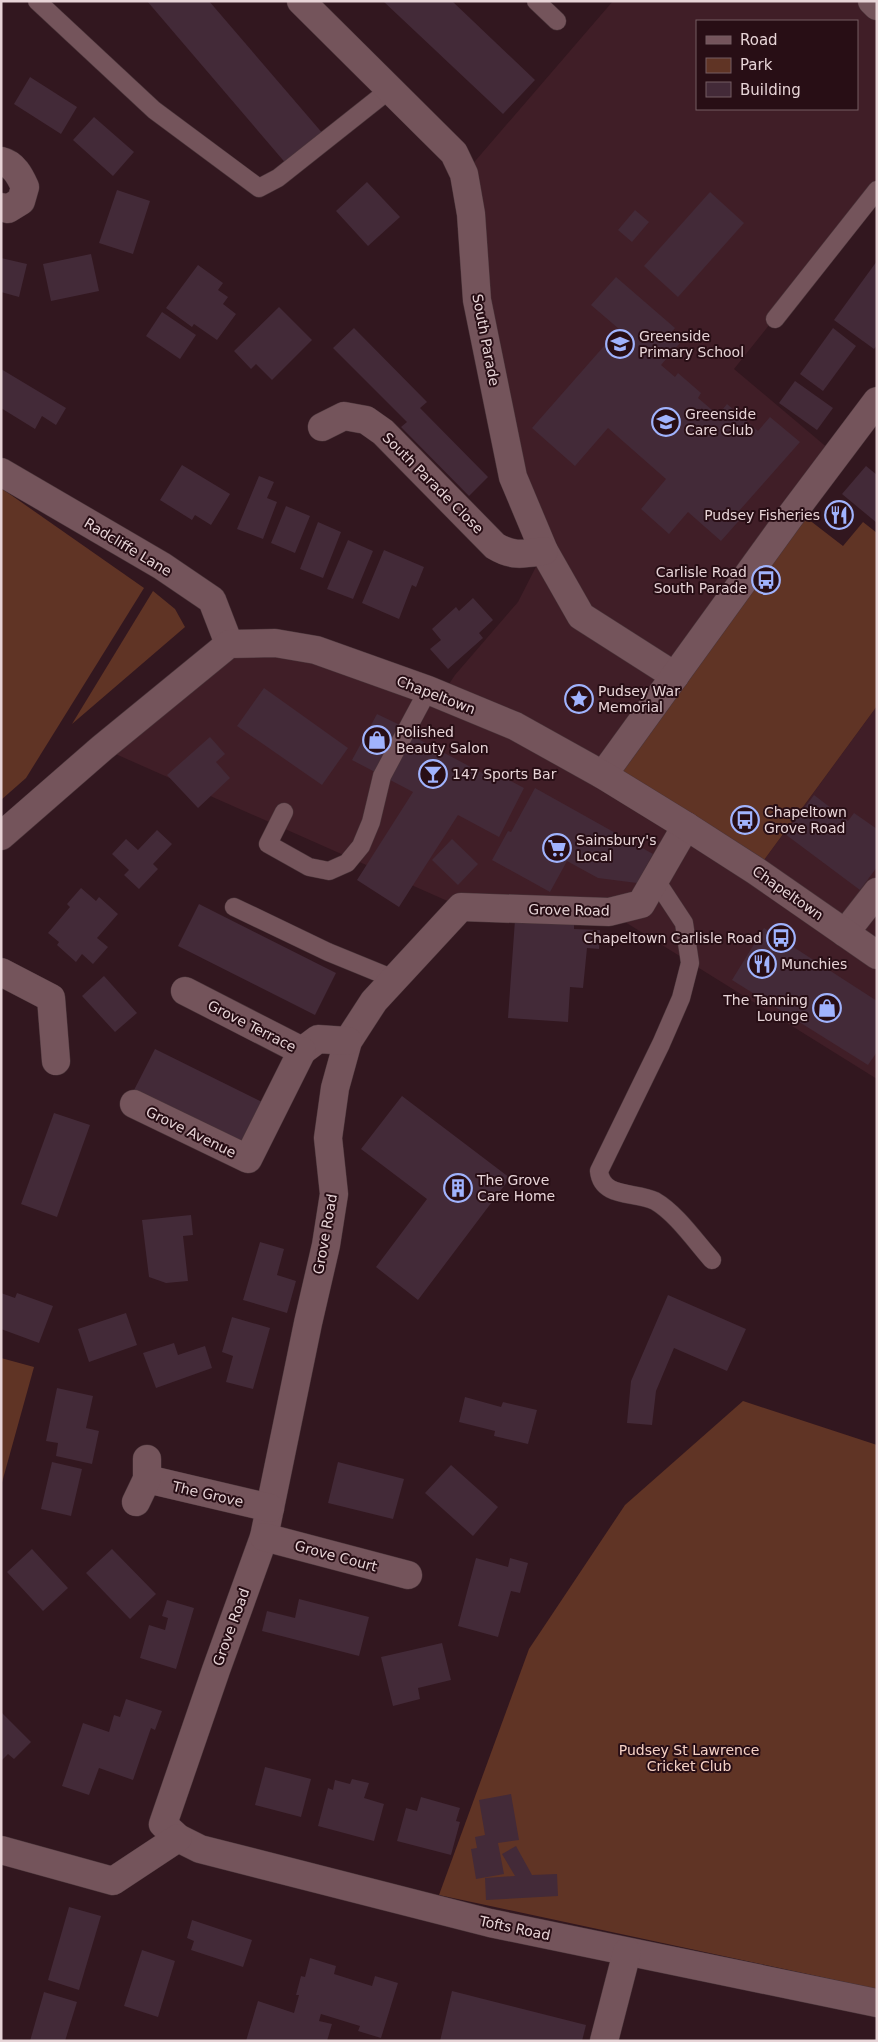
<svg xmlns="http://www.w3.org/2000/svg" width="878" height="2042" font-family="'DejaVu Sans',sans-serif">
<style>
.built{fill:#401e27;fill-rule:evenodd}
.green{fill:#603425}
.building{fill:#432a38}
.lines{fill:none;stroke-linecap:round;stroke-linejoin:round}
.service-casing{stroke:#4a353a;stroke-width:19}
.minor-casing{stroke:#4a353a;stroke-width:29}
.secondary-casing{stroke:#4a353a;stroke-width:29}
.service{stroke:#74545b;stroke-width:18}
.minor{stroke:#74545b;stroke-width:28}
.secondary{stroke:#74545b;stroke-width:28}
.labels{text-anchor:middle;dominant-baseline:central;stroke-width:4;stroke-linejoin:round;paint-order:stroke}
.poi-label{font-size:14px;fill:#e7d4d7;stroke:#280e15;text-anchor:start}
.street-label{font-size:14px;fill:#e7d4d7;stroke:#280e15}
.park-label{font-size:14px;fill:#f6d2c6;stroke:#280e15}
</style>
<rect width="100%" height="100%" fill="#32171f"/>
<path class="built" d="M613,1H877V190L734,369L836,455L789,518L756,871L877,706V1079L609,912L461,907L102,748L229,644L275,643L441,696L455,675L518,602L544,551L513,477L464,174ZM697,21H857V109H697Z"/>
<g class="green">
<polygon points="1,488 144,588 26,778 1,800"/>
<polygon points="795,509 843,546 863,522 877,533 877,706 756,871 603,775"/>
<polygon points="153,591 175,609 185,627 72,724"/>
<polygon points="1,1358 34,1367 1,1486"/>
<polygon points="743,1401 877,1445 877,1989 439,1895 529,1649 625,1505"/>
</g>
<g class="building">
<polygon points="147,1 209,1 324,135 288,166"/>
<polygon points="383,1 452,1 535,80 503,114"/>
<polygon points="30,77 77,107 61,134 14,104"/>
<polygon points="94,117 134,152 113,176 73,140"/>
<polygon points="367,182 400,217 368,246 336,211"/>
<polygon points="117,190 150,201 133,254 99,243"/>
<polygon points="710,192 744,223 678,297 644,266"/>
<polygon points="635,210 649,222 632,242 618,230"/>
<polygon points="91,254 99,291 51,301 43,264"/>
<polygon points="1,258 27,264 19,297 1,292"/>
<polygon points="877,261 877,345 874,349 834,320"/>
<polygon points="198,265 223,283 218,290 228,297 223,304 236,314 217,340 194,324 192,327 166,308"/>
<polygon points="616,277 675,328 670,334 680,343 661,365 675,377 678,373 701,393 698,398 718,415 727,404 758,431 770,417 800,442 739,511 744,515 721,541 688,512 669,534 641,509 666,479 608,428 575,466 532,428 619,329 591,305"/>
<polygon points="279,307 312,340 272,380 256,364 251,369 234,351"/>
<polygon points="162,312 196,335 180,359 146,336"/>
<polygon points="354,328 427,402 420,408 488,477 469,496 401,427 407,422 333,348"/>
<polygon points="833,328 856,346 823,391 800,374"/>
<polygon points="1,369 66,408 56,425 42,416 35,429 1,408"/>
<polygon points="795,381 833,408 817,430 779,403"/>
<polygon points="182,465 230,494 211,525 195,515 192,520 160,500"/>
<polygon points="866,466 877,475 877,523 842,494"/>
<polygon points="259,476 274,482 267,498 277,502 263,539 237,529"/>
<polygon points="286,506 310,516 295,553 271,543"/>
<polygon points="318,522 341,532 323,578 300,569"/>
<polygon points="348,540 373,551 353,599 327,589"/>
<polygon points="384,550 424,567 416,587 412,585 399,619 362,603"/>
<polygon points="473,598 493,620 479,633 483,638 448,669 430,649 441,640 432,629 456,607 459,611"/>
<polygon points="264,688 348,748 322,785 237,726"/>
<polygon points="377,714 400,725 405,732 482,773 485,767 524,788 499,837 458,815 399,907 357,880 413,792 352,760"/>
<polygon points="210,737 225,754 216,762 230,778 198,808 167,775"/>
<polygon points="535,788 653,854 637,883 598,878 567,861 550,892 492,860 508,831 511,832"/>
<polygon points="814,795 848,821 854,813 877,829 877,867 860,890 785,834"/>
<polygon points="157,830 172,844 153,864 158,869 139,889 124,875 129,870 112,854 126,839 138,850"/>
<polygon points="452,839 478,864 458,885 432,860"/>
<polygon points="81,888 96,901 99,897 118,914 97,938 108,947 93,964 82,954 76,962 57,945 59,942 48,933 70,907 67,904"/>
<polygon points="199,904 336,973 315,1015 178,946"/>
<polygon points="515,920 574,924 574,929 600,930 599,949 587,948 583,988 570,987 568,1022 508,1018"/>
<polygon points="764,928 877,1001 877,1052 868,1065 732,980"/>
<polygon points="104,976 137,1013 115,1032 82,996"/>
<polygon points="155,1049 264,1103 242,1146 133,1092"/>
<polygon points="402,1096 510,1178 418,1300 376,1267 427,1199 361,1149"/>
<polygon points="54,1113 90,1125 57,1217 21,1204"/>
<polygon points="191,1215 193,1235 183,1236 188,1281 166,1283 149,1277 142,1220"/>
<polygon points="260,1242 284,1249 277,1275 296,1281 287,1313 243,1300"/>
<polygon points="1,1293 15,1298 17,1293 53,1306 39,1343 1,1329"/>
<polygon points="668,1295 746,1329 727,1371 674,1348 656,1391 652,1425 627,1423 631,1381"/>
<polygon points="126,1313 137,1345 89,1362 78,1329"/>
<polygon points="232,1317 270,1328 253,1389 226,1382 233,1356 222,1352"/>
<polygon points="174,1343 178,1355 205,1346 212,1368 156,1388 143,1353"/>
<polygon points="57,1388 93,1396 86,1428 99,1431 92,1464 56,1456 58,1443 46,1441"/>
<polygon points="465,1397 501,1407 503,1402 537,1410 528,1444 494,1436 495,1431 459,1422"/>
<polygon points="52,1462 82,1469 71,1516 41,1509"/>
<polygon points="338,1462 404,1479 393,1519 328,1503"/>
<polygon points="451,1465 498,1507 473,1536 425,1493"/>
<polygon points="32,1549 68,1588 43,1611 7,1572"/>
<polygon points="112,1549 156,1594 130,1619 86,1573"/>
<polygon points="476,1558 508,1567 510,1558 528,1563 520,1593 511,1591 498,1637 458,1626"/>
<polygon points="299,1599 369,1617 359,1656 262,1631 267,1611 295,1618"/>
<polygon points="167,1600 194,1608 176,1669 140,1658 149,1625 165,1630 168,1618 162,1616"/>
<polygon points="442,1643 451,1680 418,1688 420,1699 393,1706 381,1657"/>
<polygon points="126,1699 162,1711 155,1730 151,1728 133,1780 99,1768 89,1795 62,1786 83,1723 109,1732 114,1715 120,1717"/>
<polygon points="1,1712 31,1742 14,1759 8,1754 1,1761"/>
<polygon points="265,1767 311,1779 301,1817 255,1805"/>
<polygon points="352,1779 369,1783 364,1798 384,1804 374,1841 318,1826 328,1788 333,1790 335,1780 350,1784"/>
<polygon points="511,1794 519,1840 498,1843 504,1874 476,1879 471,1849 477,1848 475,1837 485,1835 479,1800"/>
<polygon points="421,1797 460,1808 456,1821 460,1822 451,1855 397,1841 406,1808 417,1811"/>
<polygon points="516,1846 532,1875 557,1874 558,1896 486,1900 485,1878 515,1876 502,1854"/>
<polygon points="69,1907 101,1916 79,1990 48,1980"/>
<polygon points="192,1920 252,1940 243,1967 191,1950 194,1941 187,1938"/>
<polygon points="142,1950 175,1961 158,2017 124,2006"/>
<polygon points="310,1958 336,1966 334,1974 372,1986 375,1976 398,1983 381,2038 358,2031 360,2026 321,2014 319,2021 332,2024 327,2041 246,2041 258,2001 294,2013 299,1995 296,1995 301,1976 305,1977"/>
<polygon points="452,1991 586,2025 582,2041 440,2041"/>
<polygon points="44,1992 77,2002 65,2041 30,2041"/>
</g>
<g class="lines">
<defs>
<g id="service">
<polyline points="37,1 154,110 259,188 278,178 389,90"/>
<polyline points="536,1 557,21"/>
<polyline points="775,319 877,190"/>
<polyline points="284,812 268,844 309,867 329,871 347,863 361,846 371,822 382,776 428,690"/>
<path d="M655,879L684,923L690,963L681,998L661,1044L599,1171C602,1199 636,1191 655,1201C676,1213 696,1242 712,1260"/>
<polyline points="234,907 328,952 394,979"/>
</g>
<g id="minor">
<polyline points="301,1 454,153 464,174 471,214 477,300 513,477 544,551 581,616 675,676"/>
<polyline points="872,1 877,6"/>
<path d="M1,161C14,164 20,176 25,187L21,201L8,209L1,207"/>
<path d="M322,427L344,416L366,420L383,432L495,546C513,557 524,554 544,551"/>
<polyline points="1,472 162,566 212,600 229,644"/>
<polyline points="603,775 789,518 877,401"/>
<polyline points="686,826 641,904 609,912 461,907 374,1001 348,1041 335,1088 328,1138 334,1194 326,1245 308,1323 264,1537 216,1670 163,1824 178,1838 200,1849 490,1923 877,2003"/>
<polyline points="845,933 877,892"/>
<polyline points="1,972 51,998 56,1061"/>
<polyline points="185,991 302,1051 318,1039 348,1041"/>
<polyline points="134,1104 248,1159 302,1051"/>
<polyline points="147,1479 270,1508"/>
<polyline points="136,1502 147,1479 147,1459"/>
<polyline points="264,1537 408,1575"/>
<polyline points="1,1850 113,1881 178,1838"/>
<polyline points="604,2041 627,1952"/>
</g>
<polyline id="secondary" points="1,836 102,748 229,644 275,643 316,650 428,690 515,726 603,775 686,826 756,871 877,955"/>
</defs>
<use href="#service" class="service-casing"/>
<use href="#minor" class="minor-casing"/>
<use href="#secondary" class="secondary-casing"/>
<use href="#service" class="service"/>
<use href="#minor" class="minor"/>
<use href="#secondary" class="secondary"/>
</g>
<defs>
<symbol id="school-ring" viewBox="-11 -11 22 22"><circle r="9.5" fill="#280e15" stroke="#a0b3fd" stroke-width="1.5"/><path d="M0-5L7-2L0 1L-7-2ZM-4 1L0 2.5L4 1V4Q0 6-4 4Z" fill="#a0b3fd"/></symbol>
<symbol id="restaurant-ring" viewBox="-11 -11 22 22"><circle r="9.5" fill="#280e15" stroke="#a0b3fd" stroke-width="1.5"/><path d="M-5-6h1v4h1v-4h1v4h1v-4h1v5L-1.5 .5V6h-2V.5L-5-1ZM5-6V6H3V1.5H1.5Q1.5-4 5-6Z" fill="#a0b3fd"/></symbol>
<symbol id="bus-ring" viewBox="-11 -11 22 22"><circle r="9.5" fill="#280e15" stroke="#a0b3fd" stroke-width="1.5"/><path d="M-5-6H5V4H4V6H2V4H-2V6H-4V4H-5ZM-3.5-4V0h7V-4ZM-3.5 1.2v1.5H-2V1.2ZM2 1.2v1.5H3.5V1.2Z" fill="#a0b3fd"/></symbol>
<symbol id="sight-ring" viewBox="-11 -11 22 22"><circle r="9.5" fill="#280e15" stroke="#a0b3fd" stroke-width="1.5"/><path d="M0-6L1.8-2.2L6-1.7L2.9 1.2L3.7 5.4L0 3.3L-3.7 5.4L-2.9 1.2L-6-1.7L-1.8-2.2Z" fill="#a0b3fd"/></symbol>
<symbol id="shop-ring" viewBox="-11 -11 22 22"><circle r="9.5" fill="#280e15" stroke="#a0b3fd" stroke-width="1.5"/><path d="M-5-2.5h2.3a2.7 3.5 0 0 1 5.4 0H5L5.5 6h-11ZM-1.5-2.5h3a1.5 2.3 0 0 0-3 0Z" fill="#a0b3fd"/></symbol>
<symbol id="bar-ring" viewBox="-11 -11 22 22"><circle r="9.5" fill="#280e15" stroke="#a0b3fd" stroke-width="1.5"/><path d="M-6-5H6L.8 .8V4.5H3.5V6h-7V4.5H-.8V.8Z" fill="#a0b3fd"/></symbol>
<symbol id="supermarket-ring" viewBox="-11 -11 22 22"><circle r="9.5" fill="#280e15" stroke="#a0b3fd" stroke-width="1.5"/><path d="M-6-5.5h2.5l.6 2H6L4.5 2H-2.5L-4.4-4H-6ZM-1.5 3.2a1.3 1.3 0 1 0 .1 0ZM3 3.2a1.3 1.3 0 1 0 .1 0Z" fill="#a0b3fd"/></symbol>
<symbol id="building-ring" viewBox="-11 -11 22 22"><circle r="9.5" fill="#280e15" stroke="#a0b3fd" stroke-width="1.5"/><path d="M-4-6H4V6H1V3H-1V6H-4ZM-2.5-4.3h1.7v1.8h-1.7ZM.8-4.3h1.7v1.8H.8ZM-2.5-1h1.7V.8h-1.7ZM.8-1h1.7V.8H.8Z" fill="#a0b3fd"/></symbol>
</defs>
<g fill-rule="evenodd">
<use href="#school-ring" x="604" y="328" width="32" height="32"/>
<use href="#school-ring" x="650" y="406" width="32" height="32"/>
<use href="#restaurant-ring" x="823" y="499" width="32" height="32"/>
<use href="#bus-ring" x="750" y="564" width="32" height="32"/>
<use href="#sight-ring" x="563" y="683" width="32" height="32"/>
<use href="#shop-ring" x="361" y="724" width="32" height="32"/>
<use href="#bar-ring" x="417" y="758" width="32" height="32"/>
<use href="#bus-ring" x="729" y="804" width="32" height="32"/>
<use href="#supermarket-ring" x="541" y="832" width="32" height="32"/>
<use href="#bus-ring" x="765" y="922" width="32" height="32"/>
<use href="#restaurant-ring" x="746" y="948" width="32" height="32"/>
<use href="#shop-ring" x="811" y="992" width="32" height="32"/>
<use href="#building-ring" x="442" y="1172" width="32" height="32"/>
</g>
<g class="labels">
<g class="poi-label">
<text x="639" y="336">Greenside<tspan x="639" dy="16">Primary School</tspan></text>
<text x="685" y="414">Greenside<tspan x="685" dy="16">Care Club</tspan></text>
<text x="820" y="515" text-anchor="end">Pudsey Fisheries</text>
<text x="747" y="572" text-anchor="end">Carlisle Road<tspan x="747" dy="16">South Parade</tspan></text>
<text x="598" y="691">Pudsey War<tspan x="598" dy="16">Memorial</tspan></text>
<text x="396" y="732">Polished<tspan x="396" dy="16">Beauty Salon</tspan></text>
<text x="452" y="774">147 Sports Bar</text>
<text x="764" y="812">Chapeltown<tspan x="764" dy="16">Grove Road</tspan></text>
<text x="576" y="840">Sainsbury's<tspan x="576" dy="16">Local</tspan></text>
<text x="762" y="938" text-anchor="end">Chapeltown Carlisle Road</text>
<text x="781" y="964">Munchies</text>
<text x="808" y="1000" text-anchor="end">The Tanning<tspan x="808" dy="16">Lounge</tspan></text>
<text x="477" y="1180">The Grove<tspan x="477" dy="16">Care Home</tspan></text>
</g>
<g class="street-label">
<text transform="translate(486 340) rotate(79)">South Parade</text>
<text transform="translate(433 483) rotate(45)">South Parade Close</text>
<text transform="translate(128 547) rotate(31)">Radcliffe Lane</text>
<text transform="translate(436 695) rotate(21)">Chapeltown</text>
<text transform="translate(788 893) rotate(35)">Chapeltown</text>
<text transform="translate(569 910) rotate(1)">Grove Road</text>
<text transform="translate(252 1026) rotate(27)">Grove Terrace</text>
<text transform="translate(191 1132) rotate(26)">Grove Avenue</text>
<text transform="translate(325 1234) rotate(-80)">Grove Road</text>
<text transform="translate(208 1494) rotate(13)">The Grove</text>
<text transform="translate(336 1556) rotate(15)">Grove Court</text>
<text transform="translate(231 1627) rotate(-70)">Grove Road</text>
<text transform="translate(515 1928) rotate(12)">Tofts Road</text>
</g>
<g class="park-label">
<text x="689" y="1750">Pudsey St Lawrence<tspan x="689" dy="16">Cricket Club</tspan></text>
</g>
</g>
<rect width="878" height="2042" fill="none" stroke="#e7d4d7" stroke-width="5"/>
<rect x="696" y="20" width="162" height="90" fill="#280e15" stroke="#745d63"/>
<rect x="706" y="36" width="25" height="8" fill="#74545b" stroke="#745d63"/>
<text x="740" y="45" font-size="15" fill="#e7d4d7">Road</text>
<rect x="706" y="58" width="25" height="15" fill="#603425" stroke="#745d63"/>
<text x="740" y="70" font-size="15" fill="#e7d4d7">Park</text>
<rect x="706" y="82" width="25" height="15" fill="#432a38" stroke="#745d63"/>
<text x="740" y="95" font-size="15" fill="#e7d4d7">Building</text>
</svg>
